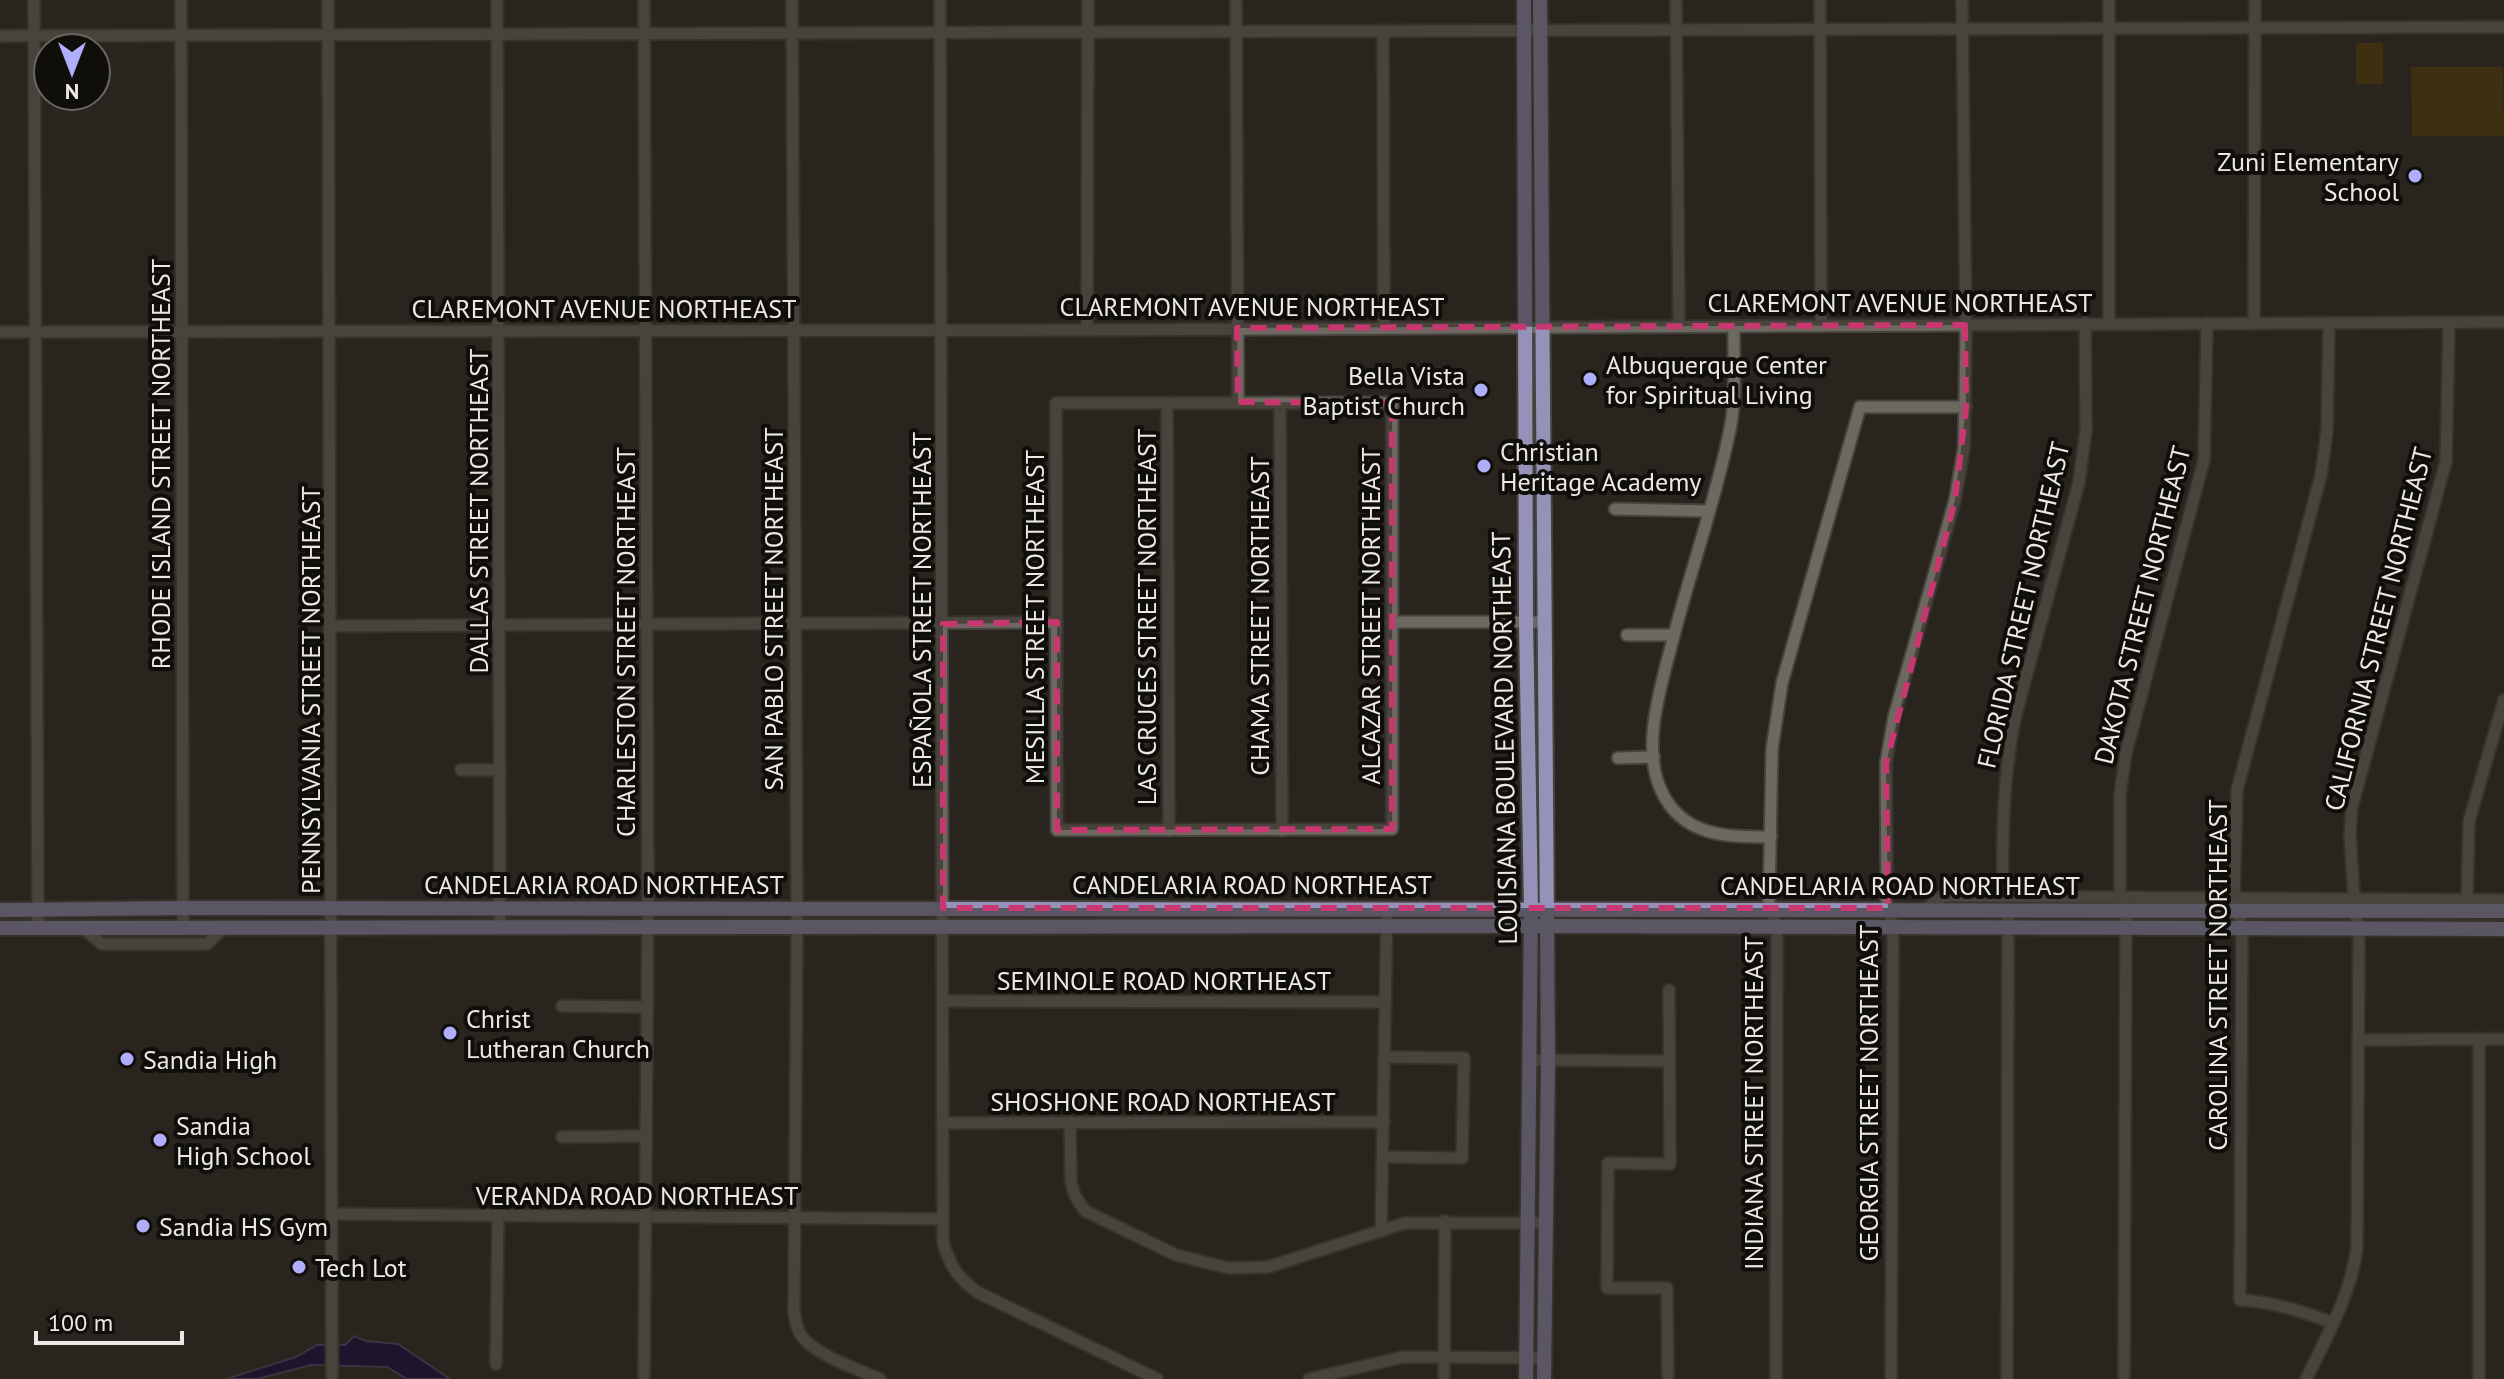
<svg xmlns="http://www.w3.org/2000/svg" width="2504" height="1379" font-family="'PT Sans',sans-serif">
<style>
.green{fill:#583c00}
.water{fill:#11003e;stroke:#534670;stroke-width:2}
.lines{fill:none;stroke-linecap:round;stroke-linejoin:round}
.minor-casing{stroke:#46433d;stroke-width:15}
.major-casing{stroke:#46433d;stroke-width:18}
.minor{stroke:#6d6860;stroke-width:11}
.major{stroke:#9492b8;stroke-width:14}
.marked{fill:none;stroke:#c83770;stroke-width:6;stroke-dasharray:16 10;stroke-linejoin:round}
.poi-dot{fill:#afaefa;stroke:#100e0b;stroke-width:3}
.labels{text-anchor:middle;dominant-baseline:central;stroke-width:8;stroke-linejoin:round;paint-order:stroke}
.poi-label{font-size:26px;fill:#ece9e4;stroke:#100e0b;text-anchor:start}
.street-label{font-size:26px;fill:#ece9e4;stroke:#100e0b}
</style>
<rect width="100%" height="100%" fill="#29251e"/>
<g class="green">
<rect x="2356" y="43" width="27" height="41"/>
<polygon points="2411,67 2503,67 2504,136 2412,136"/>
</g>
<polygon class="water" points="354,1336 366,1341 398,1344 450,1379 407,1379 387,1367 311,1365 257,1379 226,1379 296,1357 317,1345 345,1345"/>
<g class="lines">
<defs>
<g id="minor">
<polyline points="34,0 38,928"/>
<polyline points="181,0 183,928"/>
<polyline points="328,0 332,1379"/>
<polyline points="497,0 500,926"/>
<path d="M792,0L797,927L794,1310C795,1319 796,1328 801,1335C814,1355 858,1369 880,1379"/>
<path d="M940,0L943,1242C950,1266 958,1279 979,1293L1157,1379"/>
<polyline points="1236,0 1238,402"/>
<polyline points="1676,0 1679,326"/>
<polyline points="1820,0 1821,325"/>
<polyline points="2109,0 2109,323"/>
<polyline points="1383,31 1384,327"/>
<polyline points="0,36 2504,27"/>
<path d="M2329,323L2327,431L2321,475L2237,790L2234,898L2242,928L2240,1300C2274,1302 2301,1311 2333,1323"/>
<polyline points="2254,324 2255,0"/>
<path d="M1734,326C1733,360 1737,396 1730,429C1716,499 1692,566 1674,635C1663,680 1640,745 1661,790C1682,837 1727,837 1771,837"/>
<polyline points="1087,330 1088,0"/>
<polyline points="0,332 1087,330 2504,322"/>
<polygon points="1056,403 1392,403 1392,829 1057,830"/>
<polyline points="1167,403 1169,830"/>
<polyline points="1280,403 1282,830"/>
<polyline points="1615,509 1709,511"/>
<polyline points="1391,622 1543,622"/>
<polyline points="332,626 1057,622"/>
<polyline points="1627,635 1674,635"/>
<polyline points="1618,758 1654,757"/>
<polyline points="461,770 500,770"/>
<path d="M2003,897C2002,836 2003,777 2015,718L2079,482L2086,430L2085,323"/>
<polyline points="2120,898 2120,795 2126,753 2204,460 2207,323"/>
<polyline points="2354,898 2350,834 2352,807 2446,461 2449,322"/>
<polyline points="2467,900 2469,821 2504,700"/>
<polyline points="1927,908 1943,896 2504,900"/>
<polyline points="83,928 102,944 207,944 223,928"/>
<polyline points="943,1001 1385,1002"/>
<polyline points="562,1006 647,1007"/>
<polyline points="2358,1040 2504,1039"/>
<polyline points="1530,1060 1669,1061"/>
<polyline points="1070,1122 1071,1182 1075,1196 1085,1211 1176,1255 1229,1268 1268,1267 1405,1223 1546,1223"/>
<polyline points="942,1123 1384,1122"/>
<polyline points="562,1137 645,1136"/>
<polyline points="1383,1157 1462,1158 1464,1058 1384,1057"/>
<polyline points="333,1214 941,1219"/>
<polyline points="1381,1231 1387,908"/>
<polyline points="496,1364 498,1216"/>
<polyline points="644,1379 648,908 644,0"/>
<polyline points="1309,1379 1403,1357 1545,1358"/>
<polyline points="1444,1379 1445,1221"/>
<polyline points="1668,1379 1667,1288 1607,1288 1608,1163 1670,1164 1669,990"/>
<polyline points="1776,1379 1777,927 1769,908 1769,900 1772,749 1782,683 1860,407 1966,407"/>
<polyline points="1891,1379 1893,927 1887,901 1886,763 1894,717 1955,500 1964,448 1966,334 1962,0"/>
<polyline points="2007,1379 2008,909"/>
<polyline points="2124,1379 2126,909"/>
<path d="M2306,1379C2327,1336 2351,1295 2357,1247L2359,928L2354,910"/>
<polyline points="2479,1379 2479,1039"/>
</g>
<g id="major">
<polyline points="1524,0 1526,622 1531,908 1526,1379"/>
<polyline points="1540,0 1548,1060 1544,1379"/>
<polyline points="0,910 183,908 2504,911"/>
<polyline points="0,928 1547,926 2504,929"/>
</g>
</defs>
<use href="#minor" class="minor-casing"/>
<use href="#major" class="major-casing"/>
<use href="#minor" class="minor"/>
<use href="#major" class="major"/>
</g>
<path d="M0 0H2504V1379H0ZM1965,325L1966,407L1955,500L1886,763L1888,908H943V624L1057,622V830L1392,829V403L1238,402L1237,328Z" fill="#29251e" fill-opacity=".55" fill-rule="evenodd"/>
<path class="marked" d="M1965,325L1966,407L1955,500L1886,763L1888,908H943V624L1057,622V830L1392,829V403L1238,402L1237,328Z"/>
<g class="poi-dot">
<circle cx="2415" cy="176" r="8"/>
<circle cx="1590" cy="379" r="8"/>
<circle cx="1481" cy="390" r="8"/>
<circle cx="1484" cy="466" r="8"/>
<circle cx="450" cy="1033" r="8"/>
<circle cx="127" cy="1059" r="8"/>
<circle cx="160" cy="1140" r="8"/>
<circle cx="143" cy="1226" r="8"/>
<circle cx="299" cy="1267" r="8"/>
</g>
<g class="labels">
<g class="poi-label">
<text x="2399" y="161" text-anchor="end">Zuni Elementary<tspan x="2399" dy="30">School</tspan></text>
<text x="1606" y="364">Albuquerque Center<tspan x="1606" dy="30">for Spiritual Living</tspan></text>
<text x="1465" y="375" text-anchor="end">Bella Vista<tspan x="1465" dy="30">Baptist Church</tspan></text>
<text x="1500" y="451">Christian<tspan x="1500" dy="30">Heritage Academy</tspan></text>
<text x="466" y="1018">Christ<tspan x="466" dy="30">Lutheran Church</tspan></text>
<text x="143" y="1059">Sandia High</text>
<text x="176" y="1125">Sandia<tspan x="176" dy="30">High School</tspan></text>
<text x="159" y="1226">Sandia HS Gym</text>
<text x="315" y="1267">Tech Lot</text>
</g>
<g class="street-label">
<text x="1900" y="302">CLAREMONT AVENUE NORTHEAST</text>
<text x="1252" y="306">CLAREMONT AVENUE NORTHEAST</text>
<text x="604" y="308">CLAREMONT AVENUE NORTHEAST</text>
<text transform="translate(160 464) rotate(-90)">RHODE ISLAND STREET NORTHEAST</text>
<text transform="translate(478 511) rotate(-90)">DALLAS STREET NORTHEAST</text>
<text transform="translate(2023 605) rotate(-77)">FLORIDA STREET NORTHEAST</text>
<text transform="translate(2142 605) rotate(-76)">DAKOTA STREET NORTHEAST</text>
<text transform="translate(773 609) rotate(-90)">SAN PABLO STREET NORTHEAST</text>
<text transform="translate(921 610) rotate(-90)">ESPAÑOLA STREET NORTHEAST</text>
<text transform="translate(1259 616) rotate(-90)">CHAMA STREET NORTHEAST</text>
<text transform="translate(1370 616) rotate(-90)">ALCAZAR STREET NORTHEAST</text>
<text transform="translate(1034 617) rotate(-90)">MESILLA STREET NORTHEAST</text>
<text transform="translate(1146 617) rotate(-90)">LAS CRUCES STREET NORTHEAST</text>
<text transform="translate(2378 629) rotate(-76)">CALIFORNIA STREET NORTHEAST</text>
<text transform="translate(625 642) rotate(-90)">CHARLESTON STREET NORTHEAST</text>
<text transform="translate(310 690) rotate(-90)">PENNSYLVANIA STREET NORTHEAST</text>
<text transform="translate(1504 738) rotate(-91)">LOUISIANA BOULEVARD NORTHEAST</text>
<text x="604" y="884">CANDELARIA ROAD NORTHEAST</text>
<text x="1252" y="884">CANDELARIA ROAD NORTHEAST</text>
<text x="1900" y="885">CANDELARIA ROAD NORTHEAST</text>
<text transform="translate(2217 975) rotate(-90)">CAROLINA STREET NORTHEAST</text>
<text x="1164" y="980">SEMINOLE ROAD NORTHEAST</text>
<text transform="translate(1868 1093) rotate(-90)">GEORGIA STREET NORTHEAST</text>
<text x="1163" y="1101">SHOSHONE ROAD NORTHEAST</text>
<text transform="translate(1753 1103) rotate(-90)">INDIANA STREET NORTHEAST</text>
<text x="637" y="1195">VERANDA ROAD NORTHEAST</text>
</g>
</g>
<g transform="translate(72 72) rotate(180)"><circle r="38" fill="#100e0b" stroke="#686662" stroke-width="2"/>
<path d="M0-6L14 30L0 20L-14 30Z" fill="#afaefa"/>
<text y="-12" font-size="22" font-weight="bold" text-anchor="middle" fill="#ece9e4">N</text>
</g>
<path d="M36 1331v12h146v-12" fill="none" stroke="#ece9e4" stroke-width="4"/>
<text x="48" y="1331" font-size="24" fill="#ece9e4" stroke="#100e0b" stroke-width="6" paint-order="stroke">100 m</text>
</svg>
